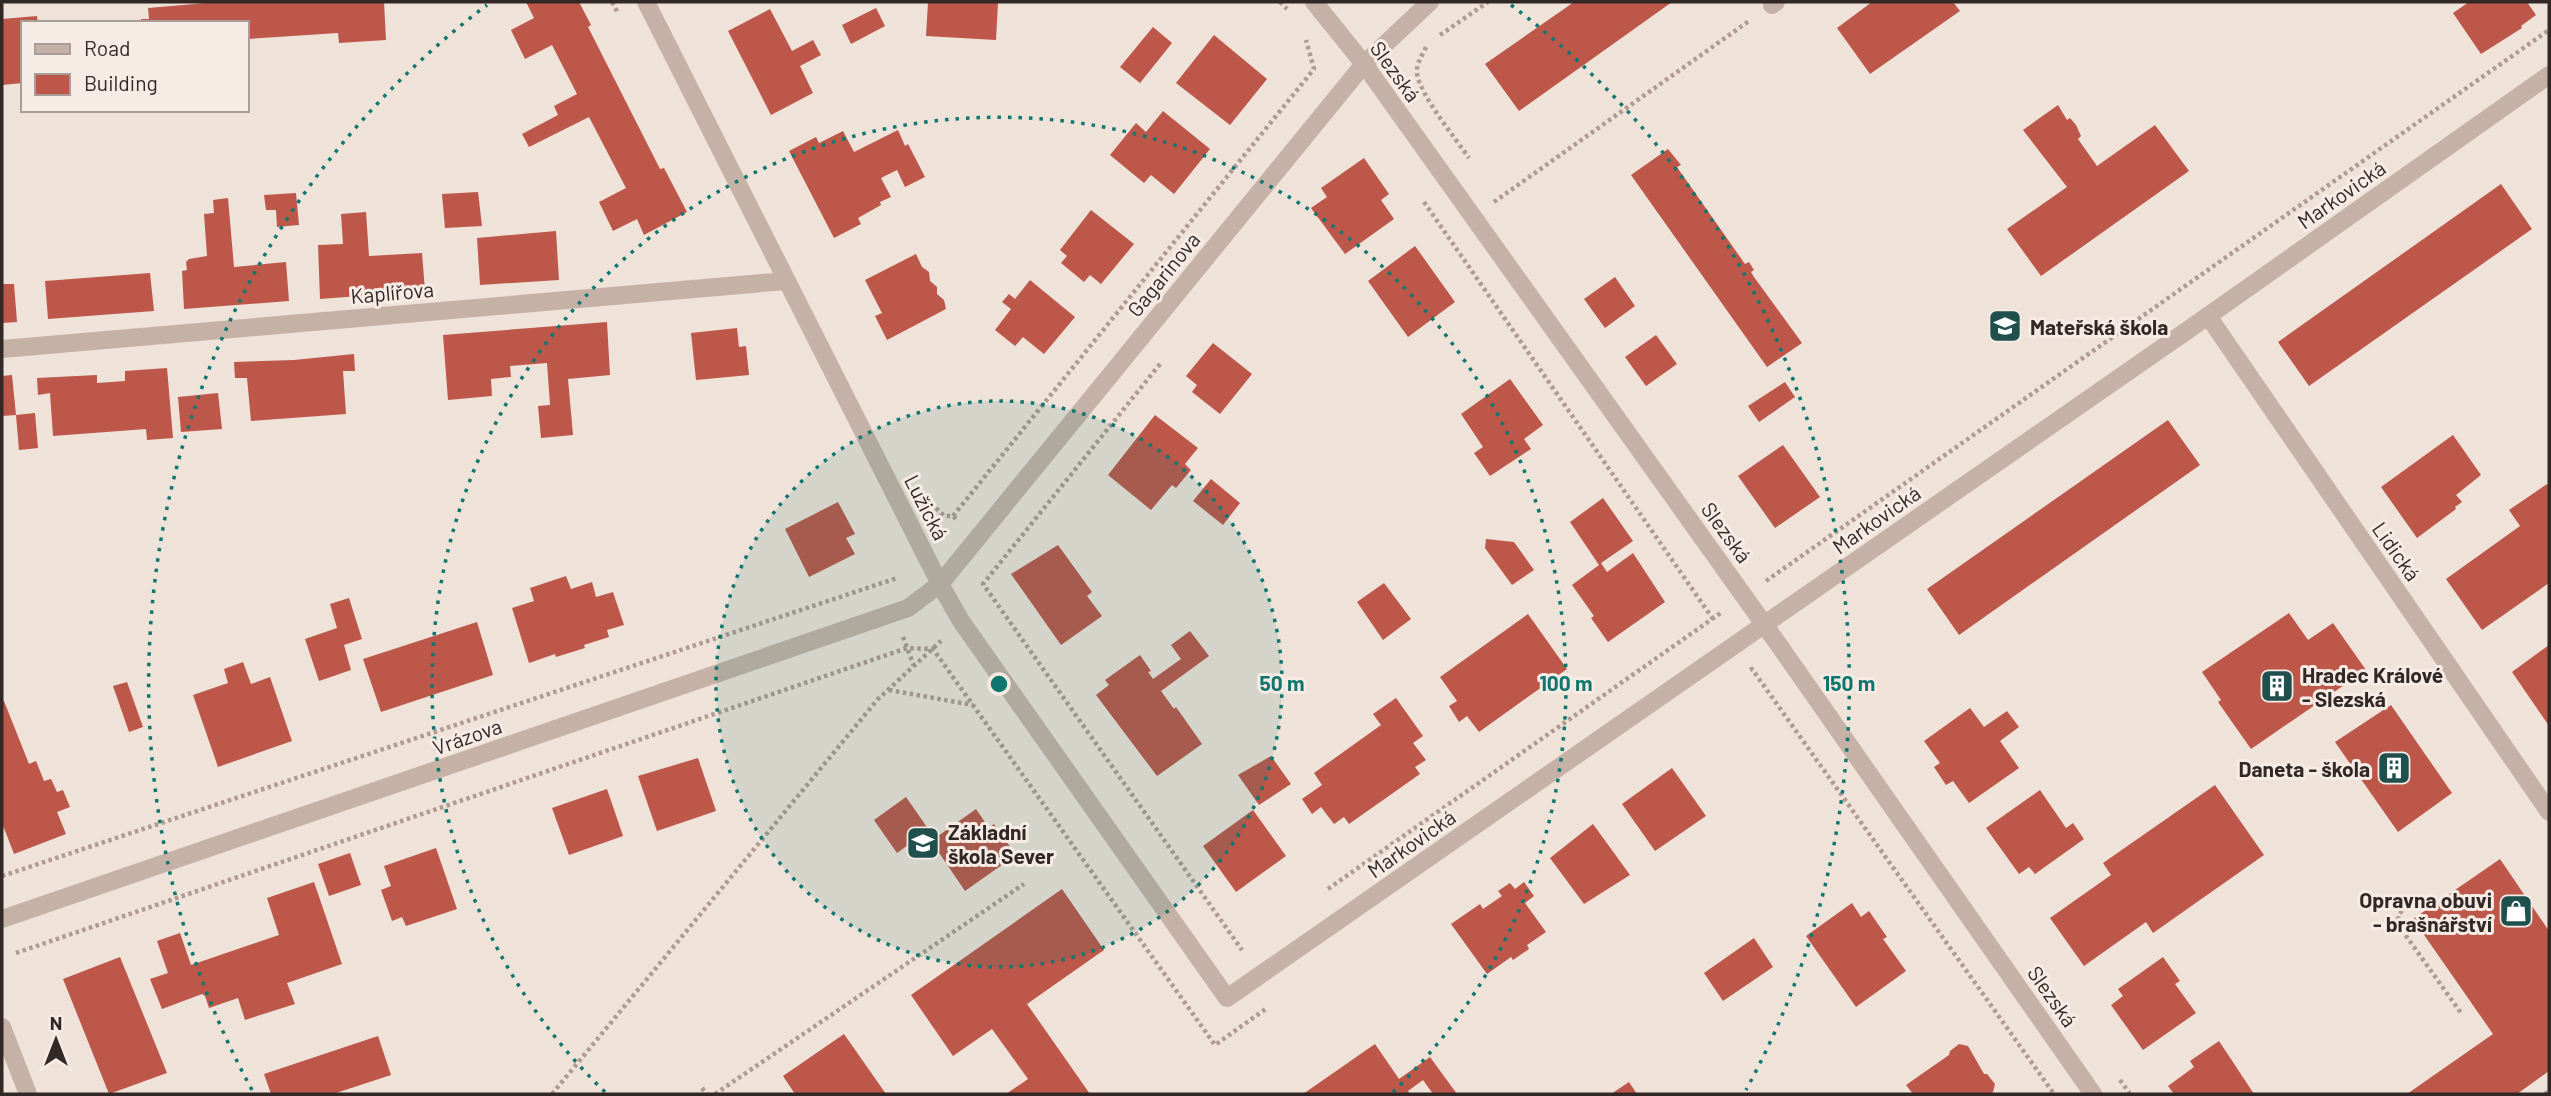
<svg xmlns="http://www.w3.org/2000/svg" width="2551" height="1096" font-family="Barlow,sans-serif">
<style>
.building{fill:#bc574a}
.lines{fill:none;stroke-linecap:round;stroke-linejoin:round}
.path{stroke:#b19a91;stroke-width:4.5;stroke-dasharray:3.5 3.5;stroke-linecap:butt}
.minor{stroke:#c6b1a6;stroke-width:18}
.ring{fill:none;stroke:#0f766e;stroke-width:3.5;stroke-dasharray:3.5 7}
.labels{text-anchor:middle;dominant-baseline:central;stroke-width:6;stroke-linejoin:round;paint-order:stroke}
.street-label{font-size:21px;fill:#322926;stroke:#f7ece5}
.poi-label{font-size:21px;font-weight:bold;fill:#322926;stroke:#f7ece5;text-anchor:start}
.centre{fill:#0f766e;stroke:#f7ece5;stroke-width:3.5}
.ring-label{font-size:21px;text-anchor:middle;font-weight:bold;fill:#0f766e;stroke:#f7ece5;stroke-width:6;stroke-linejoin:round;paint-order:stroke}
</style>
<rect width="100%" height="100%" fill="#efe2d9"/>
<g class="building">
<polygon points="218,2 384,2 386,40 339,43 338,33 247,39 247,23 141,23 141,19 149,19 148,8"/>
<polygon points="526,2 579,2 591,25 588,27 660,169 664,168 687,212 644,235 637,219 613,231 599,202 626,188 589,117 529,147 522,134 558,115 554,106 577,94 552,45 525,59 511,30 534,18"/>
<polygon points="928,2 998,2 996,40 926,36"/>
<polygon points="1574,2 1672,2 1519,111 1485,64"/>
<polygon points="1872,2 1953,2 1960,11 1870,74 1837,28"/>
<polygon points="2469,2 2527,2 2536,15 2521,26 2522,28 2481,54 2453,13"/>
<polygon points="876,8 885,26 851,44 842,25"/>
<polygon points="770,9 792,51 813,40 821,55 800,66 813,93 771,115 728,31"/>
<polygon points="37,16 38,23 23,23 23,83 2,85 2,19"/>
<polygon points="1153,27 1172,43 1140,83 1120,67"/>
<polygon points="1214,35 1267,79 1230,125 1176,83"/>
<polygon points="2058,105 2067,120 2070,118 2076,125 2081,136 2078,139 2097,166 2155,125 2189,171 2041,276 2007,229 2067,187 2023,130"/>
<polygon points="1163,111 1210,149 1174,194 1151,175 1144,183 1110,155 1136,123 1146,132"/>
<polygon points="898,130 905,146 908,144 925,177 905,187 897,170 881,178 891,197 880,202 881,205 858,218 861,224 834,238 789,151 816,137 819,143 843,131 854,152"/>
<polygon points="1668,149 1681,165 1677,167 1679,170 1745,264 1749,262 1754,270 1751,272 1754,277 1802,343 1767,367 1631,175"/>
<polygon points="1364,158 1389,194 1381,200 1394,219 1345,254 1311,208 1327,197 1321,188"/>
<polygon points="2501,184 2532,229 2309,386 2278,342"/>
<polygon points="478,192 482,226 445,228 442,194"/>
<polygon points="296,193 299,225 277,227 276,210 266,210 264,195"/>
<polygon points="228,198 234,267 286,262 289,301 184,309 182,271 187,270 186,262 189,259 207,256 204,214 214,213 213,200"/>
<polygon points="1091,210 1134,244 1101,284 1090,275 1084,282 1061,263 1067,256 1060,250"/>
<polygon points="366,212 369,256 422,253 425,291 320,299 318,245 343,244 341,214"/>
<polygon points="556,231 559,280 480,285 477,238"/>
<polygon points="1415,246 1455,302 1408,337 1368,281"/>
<polygon points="916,254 922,267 929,272 930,281 937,287 937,294 944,300 946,309 887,340 875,316 882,313 865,280"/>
<polygon points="150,273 154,311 48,319 45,281"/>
<polygon points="1615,277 1635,306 1605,328 1584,299"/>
<polygon points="1030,280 1075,317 1044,354 1023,337 1015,346 995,330 1011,309 1002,302 1009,294 1015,299"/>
<polygon points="2,284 14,284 17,322 2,323"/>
<polygon points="607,322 610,375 568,379 573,435 541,438 538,406 550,405 547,363 510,366 511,377 491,379 492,396 448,400 443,335"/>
<polygon points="737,328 739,347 746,346 749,375 696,380 691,333"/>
<polygon points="1656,335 1677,364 1646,386 1625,357"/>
<polygon points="1213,343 1252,374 1220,414 1192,392 1197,385 1186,376"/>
<polygon points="354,354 355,371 343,371 346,414 251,421 247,378 235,378 234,362 294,360"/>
<polygon points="167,368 173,438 147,440 146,429 53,436 50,393 38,395 37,378 97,375 97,383 125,381 125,371"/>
<polygon points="12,375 16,415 2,416 2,376"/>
<polygon points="1510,379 1543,425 1524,439 1531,449 1490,476 1474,453 1483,447 1461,414"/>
<polygon points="1785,382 1795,397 1759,422 1748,406"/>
<polygon points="218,393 222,429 181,432 178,397"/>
<polygon points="35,413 38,448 19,450 16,415"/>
<polygon points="1155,415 1198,448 1185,464 1191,470 1176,488 1172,485 1151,510 1108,475"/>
<polygon points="2168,420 2200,465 1959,635 1927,589"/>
<polygon points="2453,435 2481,475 2456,495 2462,502 2455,507 2456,509 2417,538 2381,487"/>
<polygon points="1783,445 1820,497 1775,528 1738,476"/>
<polygon points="1211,479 1240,503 1223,525 1193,501"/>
<polygon points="2547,484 2549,487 2549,583 2482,630 2446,579 2520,526 2509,510"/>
<polygon points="1603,498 1633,541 1601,563 1607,572 1633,553 1665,602 1608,642 1591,618 1594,616 1572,585 1599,565 1570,522"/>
<polygon points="838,502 855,534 846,538 855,554 809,577 785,529"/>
<polygon points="1486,539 1514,542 1534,570 1512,585 1485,548"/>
<polygon points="1058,545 1092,592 1087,596 1102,616 1061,645 1011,574"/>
<polygon points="566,576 571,589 592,582 596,597 613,592 624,625 607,630 609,637 584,645 585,648 556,657 555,654 529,663 512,608 534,601 530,588"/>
<polygon points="1384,583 1411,619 1383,640 1357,602"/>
<polygon points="349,598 362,639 344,645 351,670 319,681 305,639 337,628 330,604"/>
<polygon points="2289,613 2308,640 2333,623 2366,670 2251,749 2218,702 2221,700 2202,672"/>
<polygon points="1528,614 1567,669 1479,732 1467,716 1459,722 1449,706 1457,701 1440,677"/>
<polygon points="477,622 493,675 381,712 363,659"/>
<polygon points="1190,631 1209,656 1161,691 1174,709 1176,707 1202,744 1157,776 1096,695 1109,685 1105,680 1140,655 1151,671 1148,672 1153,679 1181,659 1171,645"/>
<polygon points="2549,645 2549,726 2512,672"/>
<polygon points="243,662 251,684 270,677 292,741 218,767 193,695 228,683 224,669"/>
<polygon points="127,682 143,727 129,732 113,686"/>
<polygon points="1396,698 1423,736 1413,743 1426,760 1415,767 1420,774 1349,824 1344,817 1334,824 1321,807 1312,814 1302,799 1322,785 1314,773 1381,725 1373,714"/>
<polygon points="4,701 29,764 36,761 44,781 51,779 57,792 63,790 70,807 57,812 66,834 14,854 2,823 2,702"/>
<polygon points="2391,705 2452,793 2398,832 2335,742"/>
<polygon points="1970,708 1984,727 2007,711 2019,727 2000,741 2019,768 1969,803 1953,781 1946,785 1934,767 1940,763 1924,741"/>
<polygon points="1271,756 1291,784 1259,805 1238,775"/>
<polygon points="698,758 716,811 657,831 638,776"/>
<polygon points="1672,768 1706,816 1655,851 1622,804"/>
<polygon points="2215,785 2264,855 2153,933 2146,922 2084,966 2050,918 2111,875 2103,863"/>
<polygon points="607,789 623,836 569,855 552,808"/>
<polygon points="2040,790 2066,828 2073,823 2084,839 2035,874 2029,867 2019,874 1986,828"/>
<polygon points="906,797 929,830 897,853 874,820"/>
<polygon points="976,809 989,828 994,824 1016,855 965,891 931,841"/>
<polygon points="1253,810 1286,856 1236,892 1203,846"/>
<polygon points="1593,824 1630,875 1584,904 1550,858"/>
<polygon points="436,848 457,909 406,926 402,917 392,921 381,890 391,886 384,866"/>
<polygon points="350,853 361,885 329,896 318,864"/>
<polygon points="2500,859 2549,931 2549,1071 2517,1094 2407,1094 2493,1034 2413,919"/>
<polygon points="314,882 342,964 287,983 295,1004 245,1020 238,998 209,1008 205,996 202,994 162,1009 150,979 168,973 157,941 180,933 191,965 279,935 267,898"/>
<polygon points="1524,882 1534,896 1525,903 1546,932 1527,945 1529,949 1513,960 1511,957 1487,974 1451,924 1480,904 1483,909 1502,896 1498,891 1510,883 1515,889"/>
<polygon points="1062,889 1104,950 1027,1004 1090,1094 1006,1094 1028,1079 992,1029 953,1056 911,995"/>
<polygon points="1852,903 1861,917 1869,911 1887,937 1883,939 1906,971 1856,1007 1806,936"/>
<polygon points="1754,938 1773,967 1723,1001 1704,973"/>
<polygon points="120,957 167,1073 109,1094 63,979"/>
<polygon points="2163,957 2180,981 2175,984 2196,1013 2143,1050 2111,1005 2123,996 2118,989"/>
<polygon points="844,1034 886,1094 795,1094 783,1076"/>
<polygon points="378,1036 391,1075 333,1094 271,1094 264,1074"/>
<polygon points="2219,1041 2254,1094 2174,1094 2168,1086 2194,1067 2190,1061"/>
<polygon points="1375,1044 1399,1079 1430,1057 1457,1094 1433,1094 1423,1080 1408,1091 1410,1094 1303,1094"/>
<polygon points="1959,1044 1968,1046 1984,1074 1987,1074 1995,1084 1993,1092 1991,1094 1913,1094 1906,1085 1949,1055 1950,1051"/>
<polygon points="1629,1082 1637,1094 1611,1094"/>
</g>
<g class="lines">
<g class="path">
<polyline points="612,2 618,13"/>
<polyline points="1280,2 1287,9"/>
<polyline points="1440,35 1488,2"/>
<path d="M1426,47C1422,56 1416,64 1417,73C1419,94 1456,139 1469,158"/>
<polyline points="1424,202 1713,619"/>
<polyline points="1494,202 1749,21"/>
<polyline points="1160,364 983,584 1242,950"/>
<polyline points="936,508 944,516 953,516 957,520"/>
<polyline points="953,516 1314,69 1306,40"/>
<polyline points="1766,581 2549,30"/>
<polyline points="903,637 914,666"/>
<polyline points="1750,670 1752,669 2054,1094"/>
<polyline points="889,690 973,705"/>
<polyline points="2,876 897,578"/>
<polyline points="1328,889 1722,612"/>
<polyline points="2406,905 2398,916 2399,926 2461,1013"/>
<polyline points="16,953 907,648 933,649 1215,1045 1267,1008"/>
<polyline points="2120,1080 2130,1094"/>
<polyline points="702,1088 707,1094"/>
<polyline points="552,1094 878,699 941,641"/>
<polyline points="715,1094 1024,884"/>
<polyline points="2545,1094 2549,1091"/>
</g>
<g class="minor">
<polyline points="646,2 940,584 961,621 1227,998 2208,316 2549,75"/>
<polyline points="1314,2 1364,64 1781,648 2093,1094"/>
<polyline points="1772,5 1776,2"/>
<polyline points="2208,316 2549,812"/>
<polyline points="2,349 786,281"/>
<polyline points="2,919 908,608 940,584 1364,64 1430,2"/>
<polyline points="2,1027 28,1094"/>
</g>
</g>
<circle cx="999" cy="684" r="283" fill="#0f766e" fill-opacity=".12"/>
<g class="ring">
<circle cx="999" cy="684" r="283"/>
<path d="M605 1092A567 567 0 1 1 1393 1092"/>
<path d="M252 1090A850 850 0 0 1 487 5M1511 5A850 850 0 0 1 1746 1090"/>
</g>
<defs>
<symbol id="school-square" viewBox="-11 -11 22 22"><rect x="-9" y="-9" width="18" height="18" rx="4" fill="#20504d" stroke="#f7ece5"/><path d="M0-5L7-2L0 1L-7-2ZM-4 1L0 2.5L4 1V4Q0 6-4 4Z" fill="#fff"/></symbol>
<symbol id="building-square" viewBox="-11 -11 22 22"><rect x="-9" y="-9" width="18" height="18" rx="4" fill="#20504d" stroke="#f7ece5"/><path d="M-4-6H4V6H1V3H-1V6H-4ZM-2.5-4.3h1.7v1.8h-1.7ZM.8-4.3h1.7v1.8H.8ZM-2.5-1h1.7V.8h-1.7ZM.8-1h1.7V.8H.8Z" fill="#fff"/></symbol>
<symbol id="shop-square" viewBox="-11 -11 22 22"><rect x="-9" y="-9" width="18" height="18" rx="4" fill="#20504d" stroke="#f7ece5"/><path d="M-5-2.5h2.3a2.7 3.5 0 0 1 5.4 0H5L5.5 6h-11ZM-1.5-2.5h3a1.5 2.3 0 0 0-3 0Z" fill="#fff"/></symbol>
</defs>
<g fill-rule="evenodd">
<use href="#school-square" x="1986" y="307" width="38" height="38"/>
<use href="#building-square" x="2258" y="667" width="38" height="38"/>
<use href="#building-square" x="2375" y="749" width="38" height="38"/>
<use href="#school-square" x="904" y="824" width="38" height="38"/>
<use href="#shop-square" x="2497" y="892" width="38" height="38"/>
</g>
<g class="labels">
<g class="street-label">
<text transform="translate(1396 71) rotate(54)">Slezská</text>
<text transform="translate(2341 194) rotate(-35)">Markovická</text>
<text transform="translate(1163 274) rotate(-51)">Gagarinova</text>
<text transform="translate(392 292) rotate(-5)">Kaplířova</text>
<text transform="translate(927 507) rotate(63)">Lužická</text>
<text transform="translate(1876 519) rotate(-35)">Markovická</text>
<text transform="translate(1727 532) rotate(54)">Slezská</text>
<text transform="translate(2397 551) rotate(55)">Lidická</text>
<text transform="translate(467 736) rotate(-19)">Vrázova</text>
<text transform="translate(1411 843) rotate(-35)">Markovická</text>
<text transform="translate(2053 996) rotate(55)">Slezská</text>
</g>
<g class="poi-label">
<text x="2030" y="326">Mateřská škola</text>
<text x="2302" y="674">Hradec Králové<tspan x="2302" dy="24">- Slezská</tspan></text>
<text x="2370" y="768" text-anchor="end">Daneta - škola</text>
<text x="948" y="831">Základní<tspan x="948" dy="24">škola Sever</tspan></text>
<text x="2492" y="899" text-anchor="end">Opravna obuvi<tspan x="2492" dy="24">- brašnářství</tspan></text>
</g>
</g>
<circle cx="999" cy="684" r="10" class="centre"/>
<g class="ring-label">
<text x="1282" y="691">50 m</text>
<text x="1566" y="691">100 m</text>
<text x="1849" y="691">150 m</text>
</g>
<rect width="2551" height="1096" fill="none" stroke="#322926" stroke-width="7"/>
<rect x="21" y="21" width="228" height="91" fill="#f7ece5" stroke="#a89e99" stroke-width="2"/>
<rect x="35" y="44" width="35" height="10" fill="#c6b1a6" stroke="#a89e99" stroke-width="2"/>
<text x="84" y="56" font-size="21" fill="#322926">Road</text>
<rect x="35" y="74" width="35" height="21" fill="#bc574a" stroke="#a89e99" stroke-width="2"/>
<text x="84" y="91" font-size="21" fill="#322926">Building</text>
<g transform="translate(56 1040)" stroke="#f7ece5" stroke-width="5" paint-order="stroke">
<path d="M0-5L12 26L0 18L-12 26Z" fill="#322926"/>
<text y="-10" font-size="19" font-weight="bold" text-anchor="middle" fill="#322926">N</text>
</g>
</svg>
